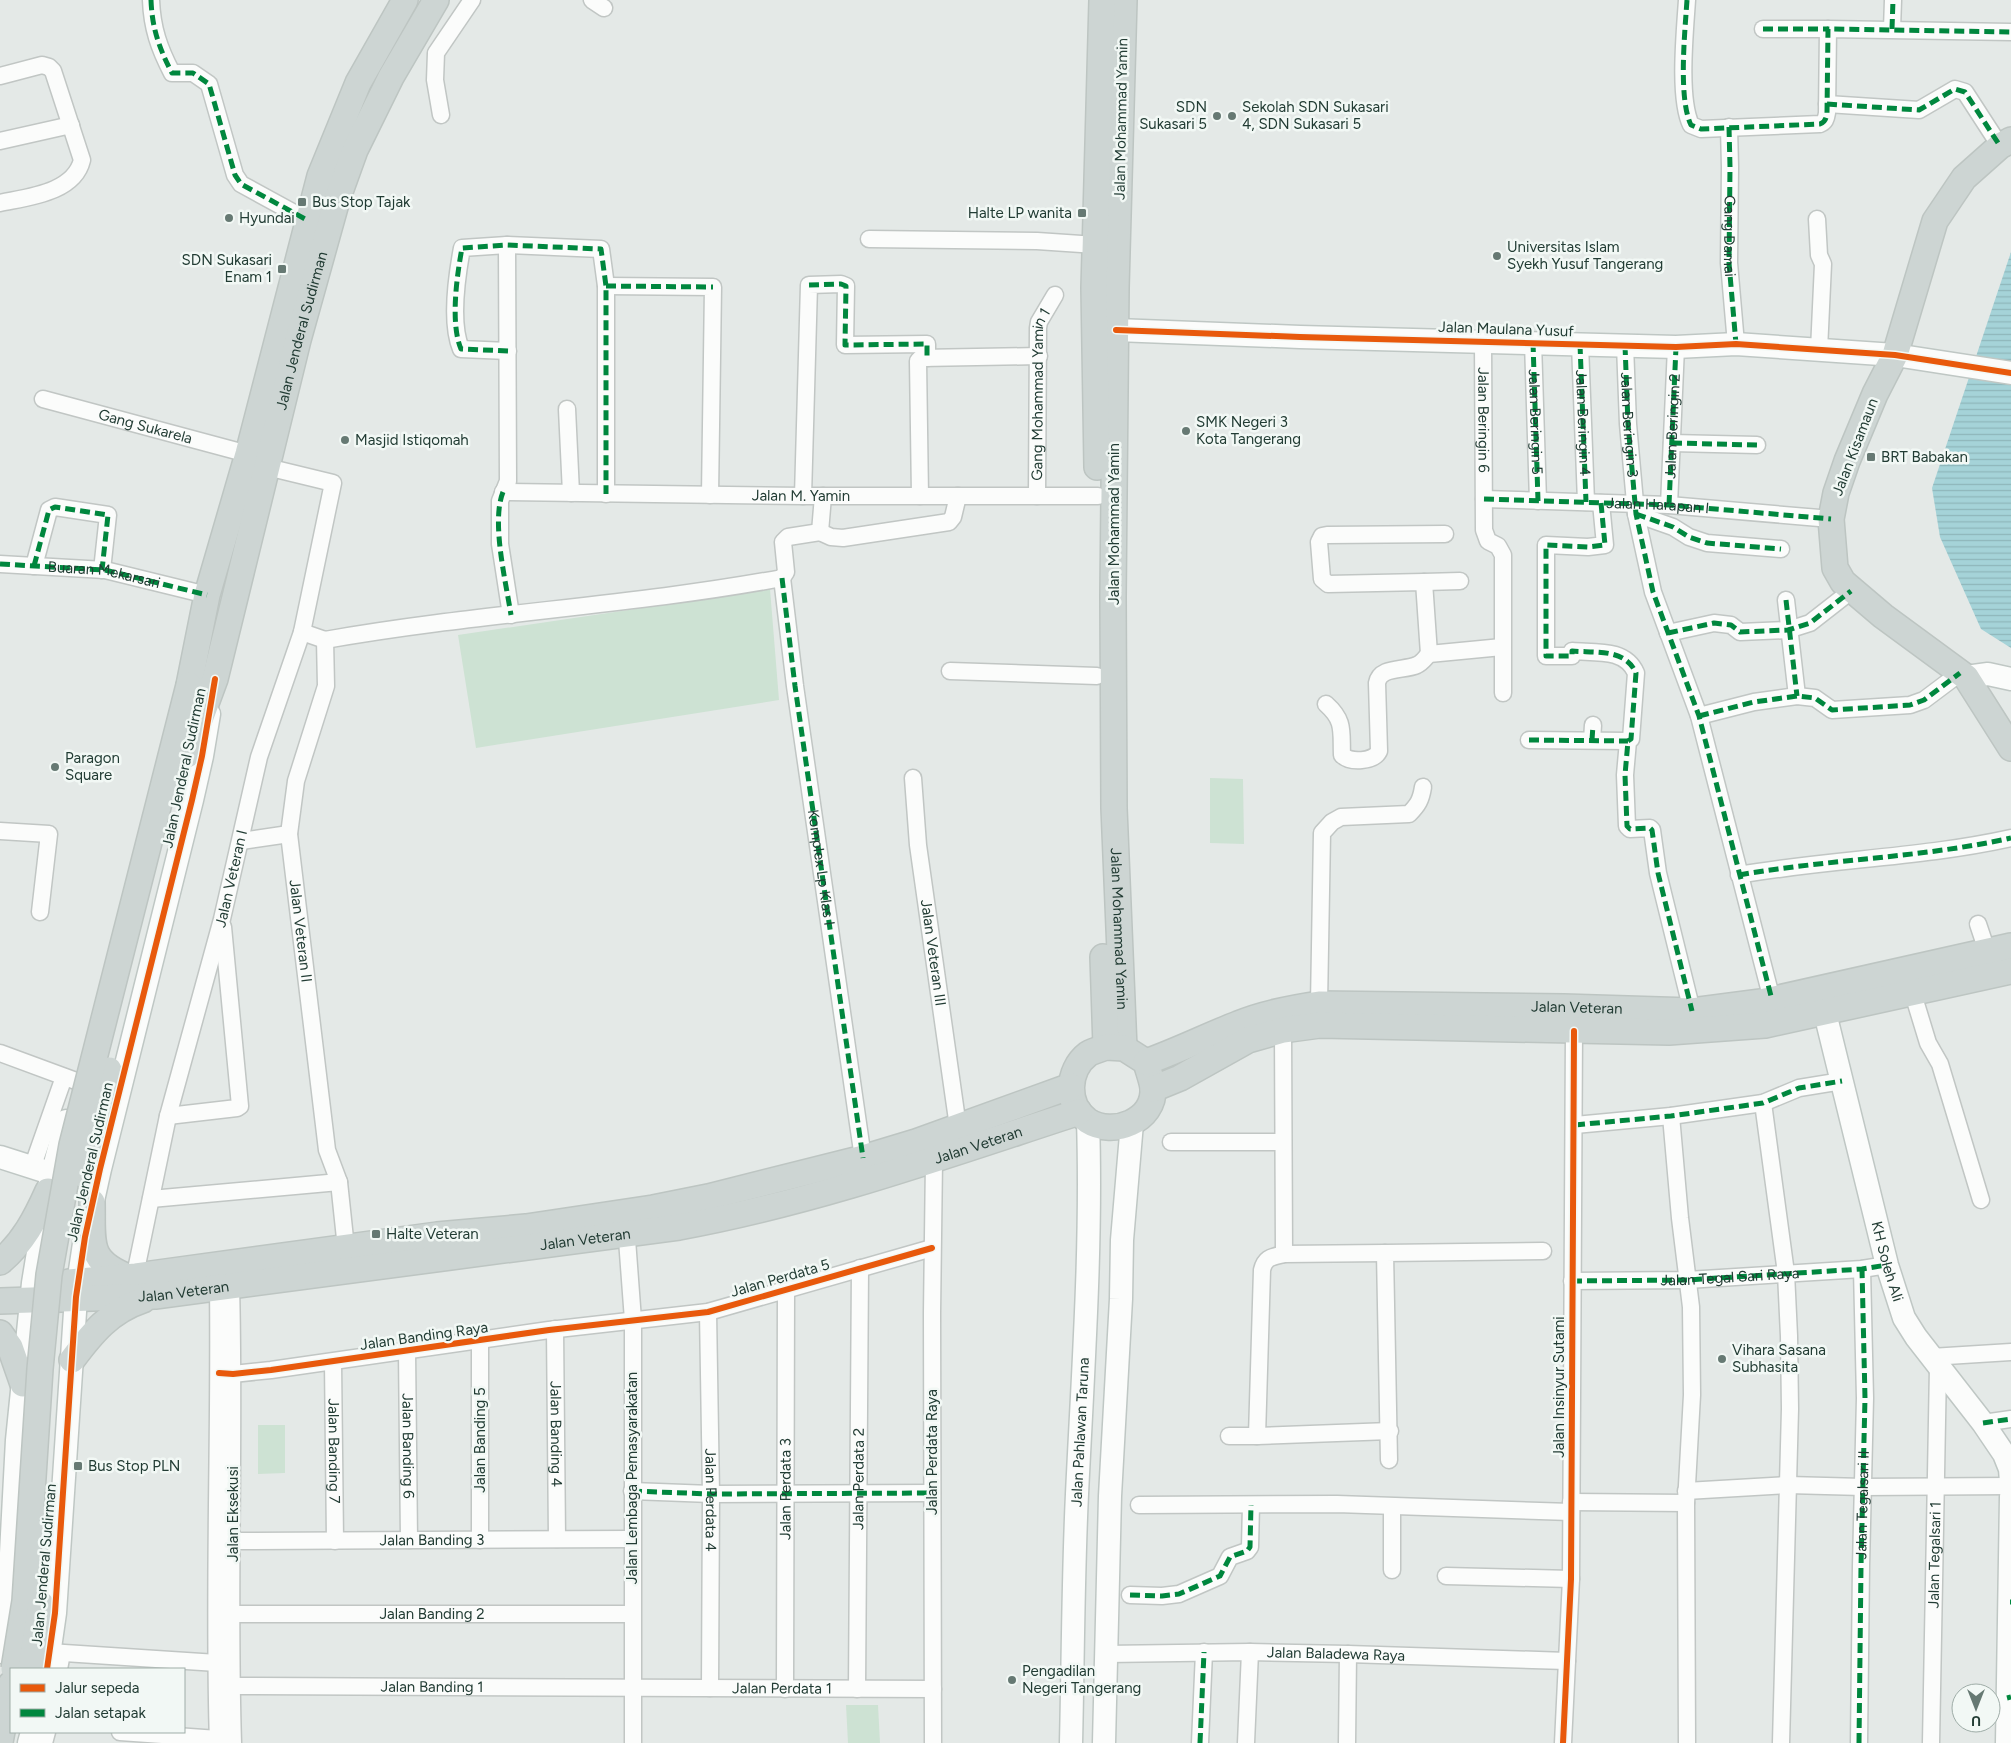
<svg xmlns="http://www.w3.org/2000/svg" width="2011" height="1743" font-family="Figtree,sans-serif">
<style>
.green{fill:#cde2d3}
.water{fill:url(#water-rules)}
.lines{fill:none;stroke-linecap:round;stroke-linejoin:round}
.street-casing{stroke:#c1c6c4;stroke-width:19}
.secondary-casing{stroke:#bfc7c4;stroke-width:25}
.primary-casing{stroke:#bdc5c2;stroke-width:28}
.street{stroke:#fbfcfb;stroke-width:16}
.secondary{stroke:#fbfcfb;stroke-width:22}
.primary{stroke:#cdd5d3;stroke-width:25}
.primary-bridge-casing{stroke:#bdc5c2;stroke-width:28;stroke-linecap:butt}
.primary-bridge{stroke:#cdd5d3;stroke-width:25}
.quiet{stroke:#00873e;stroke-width:5;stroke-dasharray:10 5;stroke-linecap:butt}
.cycleway-casing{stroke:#f2f8f5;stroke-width:9}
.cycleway{stroke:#e8590c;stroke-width:6}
.poi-dot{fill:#667973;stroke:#f2f8f5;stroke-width:2}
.labels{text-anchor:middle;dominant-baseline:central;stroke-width:5;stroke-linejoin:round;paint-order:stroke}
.poi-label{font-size:15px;fill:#223c34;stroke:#f2f8f5;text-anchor:start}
.street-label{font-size:15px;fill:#223c34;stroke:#f2f8f5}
</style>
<defs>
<pattern id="water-rules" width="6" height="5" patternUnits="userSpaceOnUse" patternTransform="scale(1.25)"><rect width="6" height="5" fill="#a5d3d8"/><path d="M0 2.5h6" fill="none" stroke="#8eb6ba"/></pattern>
</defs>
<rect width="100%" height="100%" fill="#e4e9e7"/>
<g class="green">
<polygon points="770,589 779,700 476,748 458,635"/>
<polygon points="1210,778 1243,779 1244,844 1210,843"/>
<polygon points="258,1425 285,1425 285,1473 258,1474"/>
<polygon points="846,1705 878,1705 880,1743 848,1743"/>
</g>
<polygon class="water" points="2011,252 2011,648 1981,629 1940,537 1932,488"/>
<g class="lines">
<defs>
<g id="street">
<path d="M151,0C152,28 159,48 172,73H193L209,84L235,175L241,184L307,220"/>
<polyline points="592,0 604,8"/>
<path d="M1687,0C1685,31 1678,98 1691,125L1701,129L1820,124C1825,122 1826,119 1827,113L1828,29L2011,32"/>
<polyline points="1763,29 1828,29"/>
<polyline points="1892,29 1893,0"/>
<path d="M0,76L42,65L49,67L53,71L82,160C74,193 28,197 0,203"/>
<polyline points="1827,104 1919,110 1955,89 1965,92 2000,146"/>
<polyline points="441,115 435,80 436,53 472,0"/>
<path id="s1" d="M1729,127L1730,167L1729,263L1736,344"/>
<polyline points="0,141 71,125"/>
<polyline points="1817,219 1819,255 1823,264 1819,350"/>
<polyline points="869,239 1037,241 1096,245"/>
<polyline points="507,245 508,481 500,501 500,544 511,615"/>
<polyline points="606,286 713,287 710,495"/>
<path id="s2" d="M1483,341L1484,530L1488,541L1498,546L1503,555V693"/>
<polyline points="1533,342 1538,501"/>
<polyline points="1580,344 1586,502"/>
<path id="s3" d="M1625,345L1628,424L1636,514L1653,592L1699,716L1772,1000"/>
<path d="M508,351L461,349C450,323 457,275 462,248L507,245L601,249L606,286V494"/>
<path id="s4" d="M43,399L248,454"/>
<polyline points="567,409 571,493"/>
<polyline points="1672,443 1757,445"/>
<path id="s5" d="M503,492L803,496H1098"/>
<polyline points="803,496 809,285 841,284 846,286 845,345 927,344 927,358"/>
<polyline points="920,496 918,361 921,358 1039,356"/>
<path id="s6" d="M1037,496L1038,328L1039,322L1055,295"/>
<polyline points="1484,499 1669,505 1831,519"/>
<path d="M1601,503L1605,545L1588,547L1546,545V656H1572V651C1595,653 1625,648 1636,673L1631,739L1628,741L1625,775L1627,826L1630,829L1650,828L1652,830L1658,873L1692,1011"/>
<polyline points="1669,505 1676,347"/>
<polyline points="1636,514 1673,527 1689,537 1707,543 1781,549"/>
<polyline points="820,532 831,537 843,538 949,522 953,517 958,496"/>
<polyline points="0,564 105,570 207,595"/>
<polyline points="34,566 49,510 55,507 108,515 102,570"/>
<path id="s7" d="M782,578L795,686L863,1158"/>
<polyline points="1424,582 1460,581"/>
<polyline points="1786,600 1797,696"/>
<path id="s8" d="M302,632L325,640L326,686L296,781L289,834L327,1150L339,1182L346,1248"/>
<polyline points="1668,633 1714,623 1731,625 1740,632 1788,630 1810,623 1851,591"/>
<path d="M325,640C477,613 631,606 782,578L786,572L783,542L788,537L820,532L823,496"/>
<polyline points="1429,654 1424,582 1328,584 1322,579 1319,542 1322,536 1327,535 1445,534"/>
<polyline points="950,671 1097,676"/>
<path d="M1326,704C1345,721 1341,731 1342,755C1350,763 1374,762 1379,751L1377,683C1380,666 1404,671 1417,665C1422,663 1425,658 1429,654L1502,647"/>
<polyline points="1699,716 1754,702 1797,696 1815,698 1832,710 1910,705 1924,700 1960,673"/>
<polyline points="1529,740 1628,741"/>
<polyline points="1592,740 1593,725"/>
<path id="s9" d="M913,778L918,845L958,1127"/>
<polyline points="0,831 49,834 40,912"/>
<polyline points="241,841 289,834"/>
<path d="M1739,875C1829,859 1921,858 2011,838"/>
<polyline points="1978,924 1987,951"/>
<polyline points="1910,984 1928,1043 1940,1064 1981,1200"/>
<path d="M1319,1004L1322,833L1332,822L1341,817L1409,814C1418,805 1421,800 1423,787"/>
<polyline points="1283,1030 1284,1254"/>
<polyline points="0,1053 76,1081"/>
<polyline points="1763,1103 1786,1273 1789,1336 1790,1409 1781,1743"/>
<polyline points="168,1116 237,1108 240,1106 223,927"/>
<polyline points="1671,1116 1680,1218 1691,1307 1692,1395 1686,1503 1687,1743"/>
<polyline points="1575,1125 1671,1116 1763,1103 1799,1088 1842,1081"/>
<polyline points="1171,1142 1283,1142"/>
<polyline points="32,1168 64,1077"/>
<polyline points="151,1199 339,1182"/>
<polyline points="626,1226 633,1320 633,1743"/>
<path id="s10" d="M136,1276L137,1265L168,1116L222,919L259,757L302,632L333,483L267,467"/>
<polyline points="1572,1281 1687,1280 1862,1269 1887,1265"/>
<path d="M231,1286C235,1438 228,1591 233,1743"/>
<path d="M218,1288C220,1439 213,1591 218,1743"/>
<path id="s11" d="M708,1312L711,1494L710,1688"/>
<path id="s12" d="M555,1329L557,1539"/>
<polyline points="480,1341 480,1540"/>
<path id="s13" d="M407,1351L409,1540"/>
<polyline points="1931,1357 2011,1352"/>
<path id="s14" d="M333,1362L335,1541"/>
<polyline points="219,1373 233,1374 271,1370 549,1330 708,1312 932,1248"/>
<polyline points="1983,1423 2011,1419"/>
<polyline points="1229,1436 1257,1436 1390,1431"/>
<path d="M1257,1436L1262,1270C1265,1257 1272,1257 1284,1254L1385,1253"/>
<polyline points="1389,1460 1385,1253 1543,1251"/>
<polyline points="632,1491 711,1494 932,1493"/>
<polyline points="1686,1491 1788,1485 1863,1487 2011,1486"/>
<polyline points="1571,1502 1686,1503"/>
<polyline points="1139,1505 1337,1504 1571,1512"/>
<polyline points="1392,1507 1392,1570"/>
<path id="s15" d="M233,1541L631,1539"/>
<polyline points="1446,1576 1571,1579"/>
<polyline points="1130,1595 1162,1596 1179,1594 1220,1576 1230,1557 1247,1551 1250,1547 1251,1505"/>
<path id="s16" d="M232,1614H632"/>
<polyline points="49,1652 217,1663"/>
<path id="s17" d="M1106,1654L1250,1652L1348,1654L1567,1661"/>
<polyline points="59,1669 62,1653"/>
<path id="s18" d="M232,1686L933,1689"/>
<path id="s19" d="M785,1689L786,1290"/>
<path id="s20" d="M857,1689L860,1268"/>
<polyline points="120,1732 218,1739"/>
<polyline points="44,1743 47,1732"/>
<polyline points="933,1743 932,1313 934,1160"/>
<polyline points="1200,1743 1204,1652"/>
<polyline points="1246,1743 1250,1652"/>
<polyline points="1347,1743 1348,1654"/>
<polyline points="1563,1743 1571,1579 1574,1031"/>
<polyline points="1859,1743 1861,1566 1865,1398 1862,1269"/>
<path id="s21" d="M1931,1743L1938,1367"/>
</g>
<g id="secondary">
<polyline points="1116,330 1300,337 1676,347 1736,344 1895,355 2011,373"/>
<polyline points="1966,677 1988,674 2011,679"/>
<path id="s22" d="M1825,1013L1887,1265L1904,1318L1916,1337L1983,1423L2004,1454L2010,1469L2011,1482"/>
<polyline points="0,1157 66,1178"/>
<polyline points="0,1652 9,1591 17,1440 33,1283 48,1191 66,1121"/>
<polyline points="47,1669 55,1613 76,1297 85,1237 100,1169 192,800 202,756 209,714"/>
<polyline points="29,1743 32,1732"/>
<path id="s23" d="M1071,1743C1073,1660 1073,1577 1077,1494C1083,1369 1092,1245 1088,1120"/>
<polyline points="1104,1743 1110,1496 1121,1299 1122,1240 1132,1123"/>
<polyline points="2007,1743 2011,1497"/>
</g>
<g id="primary">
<path id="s24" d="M1124,0L1116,288L1113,597L1114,808L1124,1048"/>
<polyline points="2011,140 2000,146 1964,178 1935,221 1895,355 1875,394 1847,461 1836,493 1831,519 1835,568 1843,582 1883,616 1966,677 2011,748"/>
<polyline points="1097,467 1094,288 1102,0"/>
<polyline points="189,685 207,595 248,454 320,176 358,83 405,0"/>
<path id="s25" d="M187,755L215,679L298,340L337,200L355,150L391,77L436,0"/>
<polyline points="1103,957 1106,1047"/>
<path d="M1106,1047L1124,1048L1146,1062C1148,1070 1152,1080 1153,1088C1155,1121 1113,1137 1088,1121C1065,1105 1067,1070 1088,1054C1093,1051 1100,1049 1106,1047Z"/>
<path id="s26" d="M1146,1062C1177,1051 1207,1036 1238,1024C1264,1013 1292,1008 1319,1004L1564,1007L1692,1011L1761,1002L2011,946"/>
<polyline points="1153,1089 1180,1078 1248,1040 1283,1030 1320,1025 1669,1032 1765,1025 2011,971"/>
<path d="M92,1202C93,1243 86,1260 128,1277"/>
<path d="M0,1262C23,1243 36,1218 48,1191"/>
<polyline points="69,1282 136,1276 437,1235 526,1227 653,1208 708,1197 863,1158 916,1142 1071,1086"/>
<path id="s27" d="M0,1301L155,1296L679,1227C816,1202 947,1155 1079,1112"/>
<polyline points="0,1333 10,1347 23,1384"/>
<path d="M72,1360C92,1333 110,1311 143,1300"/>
<polyline points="0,1742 11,1684"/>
</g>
</defs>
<use href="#street" class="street-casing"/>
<use href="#secondary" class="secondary-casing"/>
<use href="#primary" class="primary-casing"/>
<use href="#street" class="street"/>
<use href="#secondary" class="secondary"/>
<use href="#primary" class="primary"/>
<defs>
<g id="primary-bridge">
<polyline points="84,1175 109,1070"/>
<polyline points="14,1669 25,1601 40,1369 49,1275 72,1145 189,685"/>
<polyline points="31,1669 41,1604"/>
</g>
</defs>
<use href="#primary-bridge" class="primary-bridge-casing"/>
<use href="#primary-bridge" class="primary-bridge"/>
<g class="quiet">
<path d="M151,0C152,28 159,48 172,73H193L209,84L235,175L241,184L307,220"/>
<path d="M1687,0C1685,31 1678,98 1691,125L1701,129L1820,124C1825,122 1826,119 1827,113L1828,29L2011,32"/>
<polyline points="1763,29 1828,29"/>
<polyline points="1892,29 1893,0"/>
<polyline points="1827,104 1919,110 1955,89 1965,92 2000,146"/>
<polyline points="1729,127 1730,167 1729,263 1736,344"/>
<polyline points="809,285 841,284 846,286 845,345 927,344 927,358"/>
<polyline points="606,286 713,287"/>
<path id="s28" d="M1533,342L1538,501"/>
<path id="s29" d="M1580,344L1586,502"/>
<polyline points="1625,345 1628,424 1636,514 1653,592 1699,716 1772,1000"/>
<path d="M508,351L461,349C450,323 457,275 462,248L507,245L601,249L606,286V494"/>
<polyline points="1672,443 1757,445"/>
<path d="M503,492C491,522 506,582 511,615"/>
<path id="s30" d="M1484,499L1669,505L1831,519"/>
<path d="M1601,503L1605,545L1588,547L1546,545V656H1572V651C1595,653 1625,648 1636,673L1631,739L1628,741L1625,775L1627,826L1630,829L1650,828L1652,830L1658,873L1692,1011"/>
<path id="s31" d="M1669,505L1676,347"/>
<polyline points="1636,514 1673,527 1689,537 1707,543 1781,549"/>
<path id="s32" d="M0,564L105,570L207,595"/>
<polyline points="34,566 49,510 55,507 108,515 102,570"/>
<polyline points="782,578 795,686 863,1158"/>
<polyline points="1786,600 1797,696"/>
<polyline points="1668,633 1714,623 1731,625 1740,632 1788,630 1810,623 1851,591"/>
<polyline points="1699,716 1754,702 1797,696 1815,698 1832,710 1910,705 1924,700 1960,673"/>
<polyline points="1529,740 1628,741"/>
<polyline points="1592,740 1593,725"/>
<path d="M1739,875C1829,859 1921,858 2011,838"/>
<polyline points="1575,1125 1671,1116 1763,1103 1799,1088 1842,1081"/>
<path id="s33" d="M1572,1281L1687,1280L1862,1269L1887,1265"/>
<polyline points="1983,1423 2011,1419"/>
<polyline points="632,1491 711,1494 932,1493"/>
<polyline points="1130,1595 1162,1596 1179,1594 1220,1576 1230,1557 1247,1551 1250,1547 1251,1505"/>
<polyline points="2010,1602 2011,1602"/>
<polyline points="2007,1698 2011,1697"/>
<polyline points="1200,1743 1204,1652"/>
<path id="s34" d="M1859,1743L1861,1566L1865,1398L1862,1269"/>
</g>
<defs>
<g id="cycleway">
<polyline points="1116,330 1300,337 1676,347 1736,344 1895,355 2011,373"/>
<polyline points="219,1373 233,1374 271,1370 549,1330 708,1312 932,1248"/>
<polyline points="47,1669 55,1613 76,1297 85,1237 100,1169 192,800 202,756 215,679"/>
<polyline points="1563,1743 1571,1579 1574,1031"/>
</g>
</defs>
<use href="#cycleway" class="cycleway-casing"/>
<use href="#cycleway" class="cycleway"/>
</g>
<g class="poi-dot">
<circle cx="1217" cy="116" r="5"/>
<circle cx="1232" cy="116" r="5"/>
<rect x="297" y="197" width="10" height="10" rx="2.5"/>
<rect x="1077" y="208" width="10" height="10" rx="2.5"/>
<circle cx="229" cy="218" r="5"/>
<circle cx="1497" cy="256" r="5"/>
<rect x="277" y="264" width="10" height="10" rx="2.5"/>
<circle cx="1186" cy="431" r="5"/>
<circle cx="345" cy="440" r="5"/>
<rect x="1866" y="452" width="10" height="10" rx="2.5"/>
<circle cx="55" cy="767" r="5"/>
<rect x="371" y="1229" width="10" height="10" rx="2.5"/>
<circle cx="1722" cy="1359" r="5"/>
<rect x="73" y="1461" width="10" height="10" rx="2.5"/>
<circle cx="1012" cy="1680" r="5"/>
</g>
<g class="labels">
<g class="poi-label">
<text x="1207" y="107" text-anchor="end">SDN<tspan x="1207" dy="17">Sukasari 5</tspan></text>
<text x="1242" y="107">Sekolah SDN Sukasari<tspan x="1242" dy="17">4, SDN Sukasari 5</tspan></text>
<text x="312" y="202">Bus Stop Tajak</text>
<text x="1072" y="213" text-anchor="end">Halte LP wanita</text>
<text x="239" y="218">Hyundai</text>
<text x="1507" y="247">Universitas Islam<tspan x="1507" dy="17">Syekh Yusuf Tangerang</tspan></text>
<text x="272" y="260" text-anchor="end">SDN Sukasari<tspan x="272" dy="17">Enam 1</tspan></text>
<text x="1196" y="422">SMK Negeri 3<tspan x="1196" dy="17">Kota Tangerang</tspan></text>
<text x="355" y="440">Masjid Istiqomah</text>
<text x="1881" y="457">BRT Babakan</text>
<text x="65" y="758">Paragon<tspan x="65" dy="17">Square</tspan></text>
<text x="386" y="1234">Halte Veteran</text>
<text x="1732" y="1350">Vihara Sasana<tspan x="1732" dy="17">Subhasita</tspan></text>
<text x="88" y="1466">Bus Stop PLN</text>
<text x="1022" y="1671">Pengadilan<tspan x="1022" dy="17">Negeri Tangerang</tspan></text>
</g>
<g class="street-label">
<text transform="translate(1121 119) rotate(-89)">Jalan Mohammad Yamin</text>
<text stroke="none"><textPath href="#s1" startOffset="109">Gang Damai</textPath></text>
<text transform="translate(1506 329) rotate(2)">Jalan Maulana Yusuf</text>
<text stroke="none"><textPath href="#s25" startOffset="440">Jalan Jenderal Sudirman</textPath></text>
<text stroke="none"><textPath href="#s6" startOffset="102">Gang Mohammad Yamin 1</textPath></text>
<text stroke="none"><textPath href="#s2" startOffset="79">Jalan Beringin 6</textPath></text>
<text stroke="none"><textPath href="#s28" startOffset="80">Jalan Beringin 5</textPath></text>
<text stroke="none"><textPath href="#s29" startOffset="79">Jalan Beringin 4</textPath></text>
<text stroke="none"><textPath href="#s3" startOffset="80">Jalan Beringin 3</textPath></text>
<text stroke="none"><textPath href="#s4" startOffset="106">Gang Sukarela</textPath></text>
<text stroke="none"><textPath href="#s31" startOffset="79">Jalan Beringin 2</textPath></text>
<text transform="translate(1855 447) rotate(-69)">Jalan Kisamaun</text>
<text stroke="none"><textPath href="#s5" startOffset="298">Jalan M. Yamin</textPath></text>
<text stroke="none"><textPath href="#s30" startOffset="174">Jalan Harapan I</textPath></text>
<text transform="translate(1114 524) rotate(-90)">Jalan Mohammad Yamin</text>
<text stroke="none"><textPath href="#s32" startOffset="105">Buaran Mekarsari</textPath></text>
<text transform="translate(184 768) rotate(-78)">Jalan Jenderal Sudirman</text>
<text stroke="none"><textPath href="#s7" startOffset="292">Komplex Lp Klas I</textPath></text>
<text stroke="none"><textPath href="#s10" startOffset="409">Jalan Veteran I</textPath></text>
<text stroke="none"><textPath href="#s24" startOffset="929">Jalan Mohammad Yamin</textPath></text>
<text stroke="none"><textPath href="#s8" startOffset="321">Jalan Veteran II</textPath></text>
<text stroke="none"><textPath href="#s9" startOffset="176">Jalan Veteran III</textPath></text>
<text stroke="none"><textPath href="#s26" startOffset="441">Jalan Veteran</textPath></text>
<text stroke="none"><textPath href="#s27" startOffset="994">Jalan Veteran</textPath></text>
<text transform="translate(90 1162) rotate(-77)">Jalan Jenderal Sudirman</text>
<text stroke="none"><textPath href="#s27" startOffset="589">Jalan Veteran</textPath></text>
<text stroke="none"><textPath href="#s22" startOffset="256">KH Soleh Ali</textPath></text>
<text stroke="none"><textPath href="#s33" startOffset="158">Jalan Tegal Sari Raya</textPath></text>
<text transform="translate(780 1278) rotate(-16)">Jalan Perdata 5</text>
<text stroke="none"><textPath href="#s27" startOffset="184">Jalan Veteran</textPath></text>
<text transform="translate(424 1336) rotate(-8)">Jalan Banding Raya</text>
<text transform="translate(1559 1387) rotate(-90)">Jalan Insinyur Sutami</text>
<text stroke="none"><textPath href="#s23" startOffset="311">Jalan Pahlawan Taruna</textPath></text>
<text stroke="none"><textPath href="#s12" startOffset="105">Jalan Banding 4</textPath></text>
<text transform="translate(480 1440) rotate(-90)">Jalan Banding 5</text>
<text stroke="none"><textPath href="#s13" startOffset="95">Jalan Banding 6</textPath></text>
<text stroke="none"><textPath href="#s14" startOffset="89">Jalan Banding 7</textPath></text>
<text transform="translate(932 1452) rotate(-90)">Jalan Perdata Raya</text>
<text transform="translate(632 1478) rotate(-90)">Jalan Lembaga Pemasyarakatan</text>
<text stroke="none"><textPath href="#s20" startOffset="210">Jalan Perdata 2</textPath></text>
<text stroke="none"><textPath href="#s19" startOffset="200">Jalan Perdata 3</textPath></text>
<text stroke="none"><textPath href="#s11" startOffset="188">Jalan Perdata 4</textPath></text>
<text stroke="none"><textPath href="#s34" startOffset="238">Jalan Tegalsari II</textPath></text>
<text transform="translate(233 1514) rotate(-90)">Jalan Eksekusi</text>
<text stroke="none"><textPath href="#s15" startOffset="199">Jalan Banding 3</textPath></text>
<text stroke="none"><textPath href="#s21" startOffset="188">Jalan Tegalsari 1</textPath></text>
<text transform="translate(44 1565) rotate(-85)">Jalan Jenderal Sudirman</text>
<text stroke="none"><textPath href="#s16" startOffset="200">Jalan Banding 2</textPath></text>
<text stroke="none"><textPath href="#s17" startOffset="230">Jalan Baladewa Raya</textPath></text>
<text stroke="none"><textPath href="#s18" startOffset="200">Jalan Banding 1</textPath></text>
<text stroke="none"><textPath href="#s18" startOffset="550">Jalan Perdata 1</textPath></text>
</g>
</g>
<rect x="10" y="1668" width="175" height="65" fill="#f2f8f5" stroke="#9fada8"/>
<rect x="20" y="1684" width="25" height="8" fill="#e8590c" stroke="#9fada8"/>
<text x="55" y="1693" font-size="15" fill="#223c34">Jalur sepeda</text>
<rect x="20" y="1709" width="25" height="8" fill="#00873e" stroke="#9fada8"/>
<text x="55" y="1718" font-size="15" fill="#223c34">Jalan setapak</text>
<g transform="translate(1976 1708) rotate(180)"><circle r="24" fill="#f2f8f5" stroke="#9fada8"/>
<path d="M0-4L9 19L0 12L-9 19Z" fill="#667973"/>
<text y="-8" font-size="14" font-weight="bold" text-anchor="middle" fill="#223c34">U</text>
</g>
</svg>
